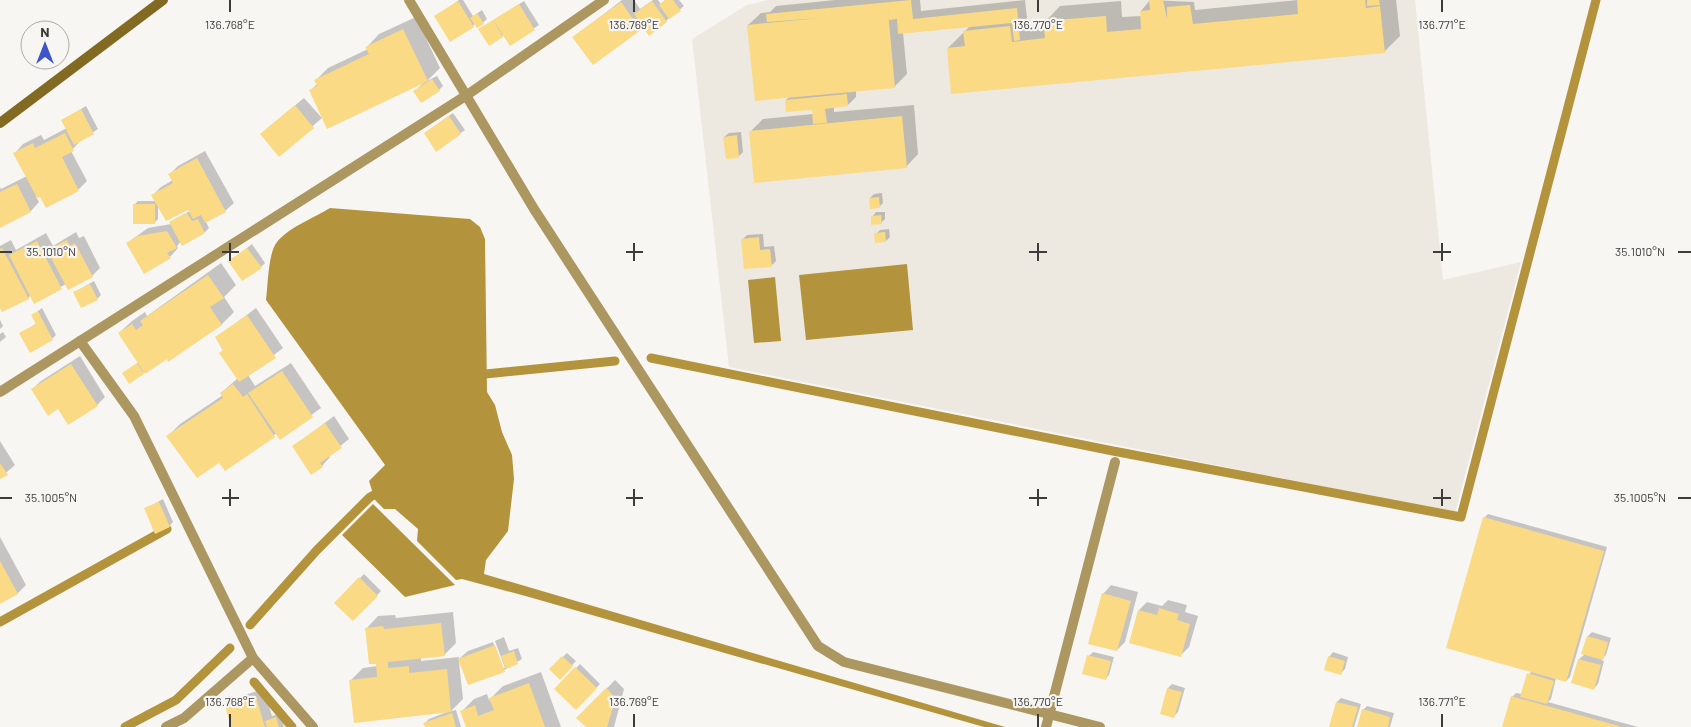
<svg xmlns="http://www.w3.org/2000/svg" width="1691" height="727" font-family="Barlow,sans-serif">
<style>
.built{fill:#ede9e0}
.water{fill:#b3943d}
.shadow{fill:#0003}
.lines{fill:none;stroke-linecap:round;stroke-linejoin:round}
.stream{stroke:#b3943d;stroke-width:9}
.building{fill:#fada84}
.minor{stroke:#ac9760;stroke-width:10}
.secondary{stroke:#826a23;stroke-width:10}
.ticks{fill:none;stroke:#3d3c3b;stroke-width:2}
.ticks-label{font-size:12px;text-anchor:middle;fill:#3d3c3b;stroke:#f7f6f3;stroke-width:4.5;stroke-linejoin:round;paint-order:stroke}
</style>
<rect width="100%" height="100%" fill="#f7f6f3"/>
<polygon class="built" points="768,0 1415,0 1443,280 1521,262 1455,513 729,367 692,39 747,5"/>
<g class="water">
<path d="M330,208L470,219L480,227L485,239L487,392L495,405L502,432L512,455L514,479L508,531L486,560L484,574L1005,727H984L529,597L462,579L456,580L417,541L418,529L395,509H384L375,500L369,481L385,465L266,300C268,285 268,253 277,242C289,227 314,218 330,208Z"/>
<polygon points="907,264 913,330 806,340 799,275"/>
<polygon points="775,277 781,341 754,343 748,280"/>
<polygon points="373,504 455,585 405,597 342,535"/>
</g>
<g class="shadow">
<polygon points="459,0 463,0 473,16 482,10 487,19 478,27 475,23 473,26 436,16"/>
<polygon points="622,0 634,0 640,9 653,0 658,0 661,4 665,0 679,0 684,6 650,34 644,26 593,63 574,37"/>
<polygon points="835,0 920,0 921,11 1025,0 1028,27 1045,25 1045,22 1060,6 1121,1 1122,17 1141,16 1141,11 1150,0 1194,2 1195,10 1298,0 1396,0 1400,36 1384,52 948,48 970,26 903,33 907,74 894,87 856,90 856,97 848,105 834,107 834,112 914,105 918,154 906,167 750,132 763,119 813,114 813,109 786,100 790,96 748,25 761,13 770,12 776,6"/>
<polygon points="524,1 539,25 510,44 504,35 489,44 484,26"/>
<polygon points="416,17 440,68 427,81 437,76 443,86 439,90 415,91 425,81 311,90 317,84 316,80 328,68 368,49 367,47 379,34"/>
<polygon points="304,98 322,118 279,155 270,126"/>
<polygon points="86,106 98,129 81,140 71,151 87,181 79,189 46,206 40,195 36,197 39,202 31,211 0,226 0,187 1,189 27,176 15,153 23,144 41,135 44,140 67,128 63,120"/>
<polygon points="453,113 465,130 436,150 425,133"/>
<polygon points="741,132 743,152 739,156 724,137 729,133"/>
<polygon points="205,151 234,203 225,211 206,222 209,228 205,232 183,244 181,241 177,246 178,248 170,257 127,243 148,228 171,224 175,219 190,211 188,208 158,205 158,219 154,223 134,205 138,201 156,201 153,195 161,187 173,180 170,174 178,166"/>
<polygon points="882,193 883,203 879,207 870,198 874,194"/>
<polygon points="876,212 885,212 885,219 881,223 872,217"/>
<polygon points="889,229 890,237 886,241 876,234 880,230"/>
<polygon points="76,232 79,238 84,236 100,268 92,276 66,284 34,302 31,295 28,298 0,305 0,246 11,240 16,250 46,233 53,246"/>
<polygon points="763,234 764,247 774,246 776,261 772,265 743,239 747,235"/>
<polygon points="252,244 265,263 261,267 230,261"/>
<polygon points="221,263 236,285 224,297 234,312 222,324 169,360 167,357 129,382 127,370 139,362 119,333 132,321 145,312 147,316"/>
<polygon points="94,281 101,295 97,299 75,292"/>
<polygon points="42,308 56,335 52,339 21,333 37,323 33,315"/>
<polygon points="256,308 283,348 248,375 255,386 291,363 321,408 280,438 277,433 225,469 220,461 168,436 180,424 223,395 221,393 238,378 216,338"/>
<polygon points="0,320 3,326 0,329"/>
<polygon points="3,332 6,337 0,342 0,334"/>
<polygon points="80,356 105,397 97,405 59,407 32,389 41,381"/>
<polygon points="334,416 349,439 329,455 330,457 322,466 294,446"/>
<polygon points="0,441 15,465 0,478"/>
<polygon points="163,499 173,522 169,526 145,509"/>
<polygon points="1488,514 1607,547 1570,677 1566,681 1556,678 1551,699 1548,702 1638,727 1504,727 1512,697 1516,693 1522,694 1531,671 1484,518"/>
<polygon points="0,537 26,585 18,593 0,603"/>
<polygon points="364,574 381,591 353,620 336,603"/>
<polygon points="1111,585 1138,592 1125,642 1117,650 1103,594"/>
<polygon points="1168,600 1187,605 1185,612 1198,616 1189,647 1180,656 1139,610 1147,602 1162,606"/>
<polygon points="453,612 456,643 444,655 421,658 421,661 459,657 459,659 468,651 493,642 502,668 505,668 495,641 504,637 509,651 518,648 522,659 504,670 459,662 463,699 451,711 456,710 461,727 426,727 425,723 429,719 447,712 351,680 363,668 378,666 366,629 378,616 395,615 396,618"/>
<polygon points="1592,632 1611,638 1606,655 1601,660 1604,661 1598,684 1594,688 1579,659 1585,654 1588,636"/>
<polygon points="1093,652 1114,657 1109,675 1105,679 1089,656"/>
<polygon points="1333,652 1348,657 1345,669 1341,673 1329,657"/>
<polygon points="567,653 576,661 560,678 551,669"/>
<polygon points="580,664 600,684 576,708 556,689"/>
<polygon points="541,672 561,727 465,727 467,726 462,711 474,699 487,694 489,700 503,686"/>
<polygon points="615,680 624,689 614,727 588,727 578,718"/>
<polygon points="1172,684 1185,688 1178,712 1174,716 1168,688"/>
<polygon points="264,689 272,716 280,714 284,727 233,727 227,706 235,698"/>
<polygon points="1341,698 1361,704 1354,727 1331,727 1337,702"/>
<polygon points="1367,706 1394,713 1390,727 1358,727 1363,710"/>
</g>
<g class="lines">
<g class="stream">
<polyline points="651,358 1113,451 1461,517 1596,0"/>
<polyline points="476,375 615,361"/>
<polyline points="0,622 167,529"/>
<polyline points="250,625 317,550 370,497 384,490"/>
<polyline points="254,682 292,727"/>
<polyline points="125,727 176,700 230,648"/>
</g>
</g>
<g class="building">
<polygon points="665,0 673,0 681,11 669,19 659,5"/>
<polygon points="911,0 913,19 1017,8 1020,40 1014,41 1012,23 898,34 897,19 889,20 888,11 895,88 755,101 747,25 820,18 767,22 766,14"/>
<polygon points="1149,0 1163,0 1167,19 1167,7 1190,5 1193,24 1298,14 1297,0 1365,0 1366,8 1380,6 1385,53 951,94 947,48 965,46 963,31 1010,26 1012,42 1045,38 1043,21 1106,16 1107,32 1141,29 1140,11 1150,10"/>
<polygon points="1367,0 1379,0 1380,5 1367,6"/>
<polygon points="458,1 474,27 450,42 434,16"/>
<polygon points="652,1 667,22 649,36 634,14"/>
<polygon points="621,2 641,30 593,65 572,37"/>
<polygon points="519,4 535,30 510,46 493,20"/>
<polygon points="477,13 484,24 477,28 470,18"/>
<polygon points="493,20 503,37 489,46 478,29"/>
<polygon points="403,29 428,81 327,129 309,90 317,86 314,80 369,54 365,47"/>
<polygon points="432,79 440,91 421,103 413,91"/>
<polygon points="847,94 848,106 825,109 827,123 813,124 812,110 786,112 785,100"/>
<polygon points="295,105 314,128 279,157 260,134"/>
<polygon points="81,109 94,134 74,145 61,120"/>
<polygon points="449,116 461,134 436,152 424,133"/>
<polygon points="902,116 907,168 754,183 749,131"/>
<polygon points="65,133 74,151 62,157 79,191 46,208 40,197 37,198 13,153 33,143 35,148"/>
<polygon points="737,135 739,158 726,159 723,137"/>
<polygon points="197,158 226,212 205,223 201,215 193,219 188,210 166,221 151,195 173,183 168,174"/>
<polygon points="17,184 31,212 0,228 0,192"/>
<polygon points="879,197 880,208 870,209 869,198"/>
<rect x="133" y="204" width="22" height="20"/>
<polygon points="187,213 192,221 198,219 205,233 182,246 169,222"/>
<polygon points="881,215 882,224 871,225 871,216"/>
<polygon points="167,231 177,248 167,253 171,258 144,274 126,243 138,236"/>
<polygon points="885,232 886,242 875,243 874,233"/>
<polygon points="759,237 760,250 770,249 772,267 744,269 741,239"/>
<polygon points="67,240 70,246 75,243 93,277 68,290 47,250"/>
<polygon points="37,241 62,289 34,304 9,255"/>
<polygon points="2,248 29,299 2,312 0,308 0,249"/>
<polygon points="247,248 262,268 242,281 228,261"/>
<polygon points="208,275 224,298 210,307 222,325 168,362 167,359 145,374 118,333 132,324 136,330 143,325 140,321"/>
<polygon points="90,284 98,300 81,308 73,292"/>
<polygon points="38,311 53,340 30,353 19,333 36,324 31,315"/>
<polygon points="247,315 276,358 239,382 219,353 223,350 215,337"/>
<polygon points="137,363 144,374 129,384 122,373"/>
<polygon points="71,364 98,406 68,425 58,409 48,416 31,389"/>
<polygon points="282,371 313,417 280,440 248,393"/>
<polygon points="233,384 243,397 247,394 275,437 225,471 219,463 197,478 166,436 223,398 220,393"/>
<polygon points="325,423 342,448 320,463 323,467 311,475 292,446"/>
<polygon points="0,463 8,475 0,479"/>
<polygon points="159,502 170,527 155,534 144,508"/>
<polygon points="1483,517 1604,551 1566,682 1446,648"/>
<polygon points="0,561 18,594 0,604"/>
<polygon points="359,577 378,596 353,621 334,603"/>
<polygon points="1102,593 1131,601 1117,651 1088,644"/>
<polygon points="1159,608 1179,614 1177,620 1190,624 1181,657 1129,643 1138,610 1157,615"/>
<polygon points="441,623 445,656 388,662 388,668 409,666 409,673 447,669 451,712 354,723 349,680 377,677 376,664 369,664 365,628 383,626 384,629"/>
<polygon points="1587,636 1608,642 1603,660 1581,654"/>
<polygon points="495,645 505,672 468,685 458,659"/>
<polygon points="514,651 518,664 506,669 501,656"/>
<polygon points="1087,655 1111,661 1106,680 1082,674"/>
<polygon points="562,656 573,666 560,680 549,669"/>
<polygon points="1328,656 1345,661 1341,675 1324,670"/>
<polygon points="1578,659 1601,665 1594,690 1571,683"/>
<polygon points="575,667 597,688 576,710 554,689"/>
<polygon points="1527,673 1554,681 1547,704 1520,697"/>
<polygon points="529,683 545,727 466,727 460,711 475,705 478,716 494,710 489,698"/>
<polygon points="606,688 616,698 607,727 586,727 576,718"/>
<polygon points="1167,688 1182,692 1174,718 1160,714"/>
<polygon points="1511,696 1619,726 1619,727 1502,727"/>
<polygon points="256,697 265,727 231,727 225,706"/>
<polygon points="1336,702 1358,707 1352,727 1329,727"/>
<polygon points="1362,709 1390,717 1388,727 1357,727"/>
<polygon points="452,713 456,727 425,727 423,723"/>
<polygon points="276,717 279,727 267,727 265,721"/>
</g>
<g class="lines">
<g class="minor">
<polyline points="409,0 534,209 818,646 844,662 1100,727"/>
<polyline points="80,341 134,416 253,658 313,727"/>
<polyline points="0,392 467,95 604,0"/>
<polyline points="166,727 184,718 253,658"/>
<polyline points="1046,727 1115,462"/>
</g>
<polyline class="secondary" points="0,123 163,0"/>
</g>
<path class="ticks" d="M230,0V12M634,0V12M1038,0V12M1442,0V12M230,243V261M634,243V261M1038,243V261M1442,243V261M0,252H12M222,252H239M626,252H643M1029,252H1047M1433,252H1451M1678,252H1691M230,489V506M634,489V506M1038,489V506M1442,489V506M0,498H12M222,498H239M626,498H643M1029,498H1047M1433,498H1451M1678,498H1691M230,714V727M634,714V727M1038,714V727M1442,714V727"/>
<g class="ticks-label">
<text x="230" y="29">136.768°E</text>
<text x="634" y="29">136.769°E</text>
<text x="1038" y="29">136.770°E</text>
<text x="1442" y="29">136.771°E</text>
<text x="51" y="256">35.1010°N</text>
<text x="1640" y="256">35.1010°N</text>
<text x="51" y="502">35.1005°N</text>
<text x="1640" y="502">35.1005°N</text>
<text x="230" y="706">136.768°E</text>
<text x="634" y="706">136.769°E</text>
<text x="1038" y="706">136.770°E</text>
<text x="1442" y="706">136.771°E</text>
</g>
<g transform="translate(45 45)"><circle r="24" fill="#f7f6f3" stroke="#adaca9"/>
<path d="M0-4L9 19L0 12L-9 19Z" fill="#3d55c8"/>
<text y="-8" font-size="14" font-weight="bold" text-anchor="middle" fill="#3d3c3b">N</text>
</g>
</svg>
